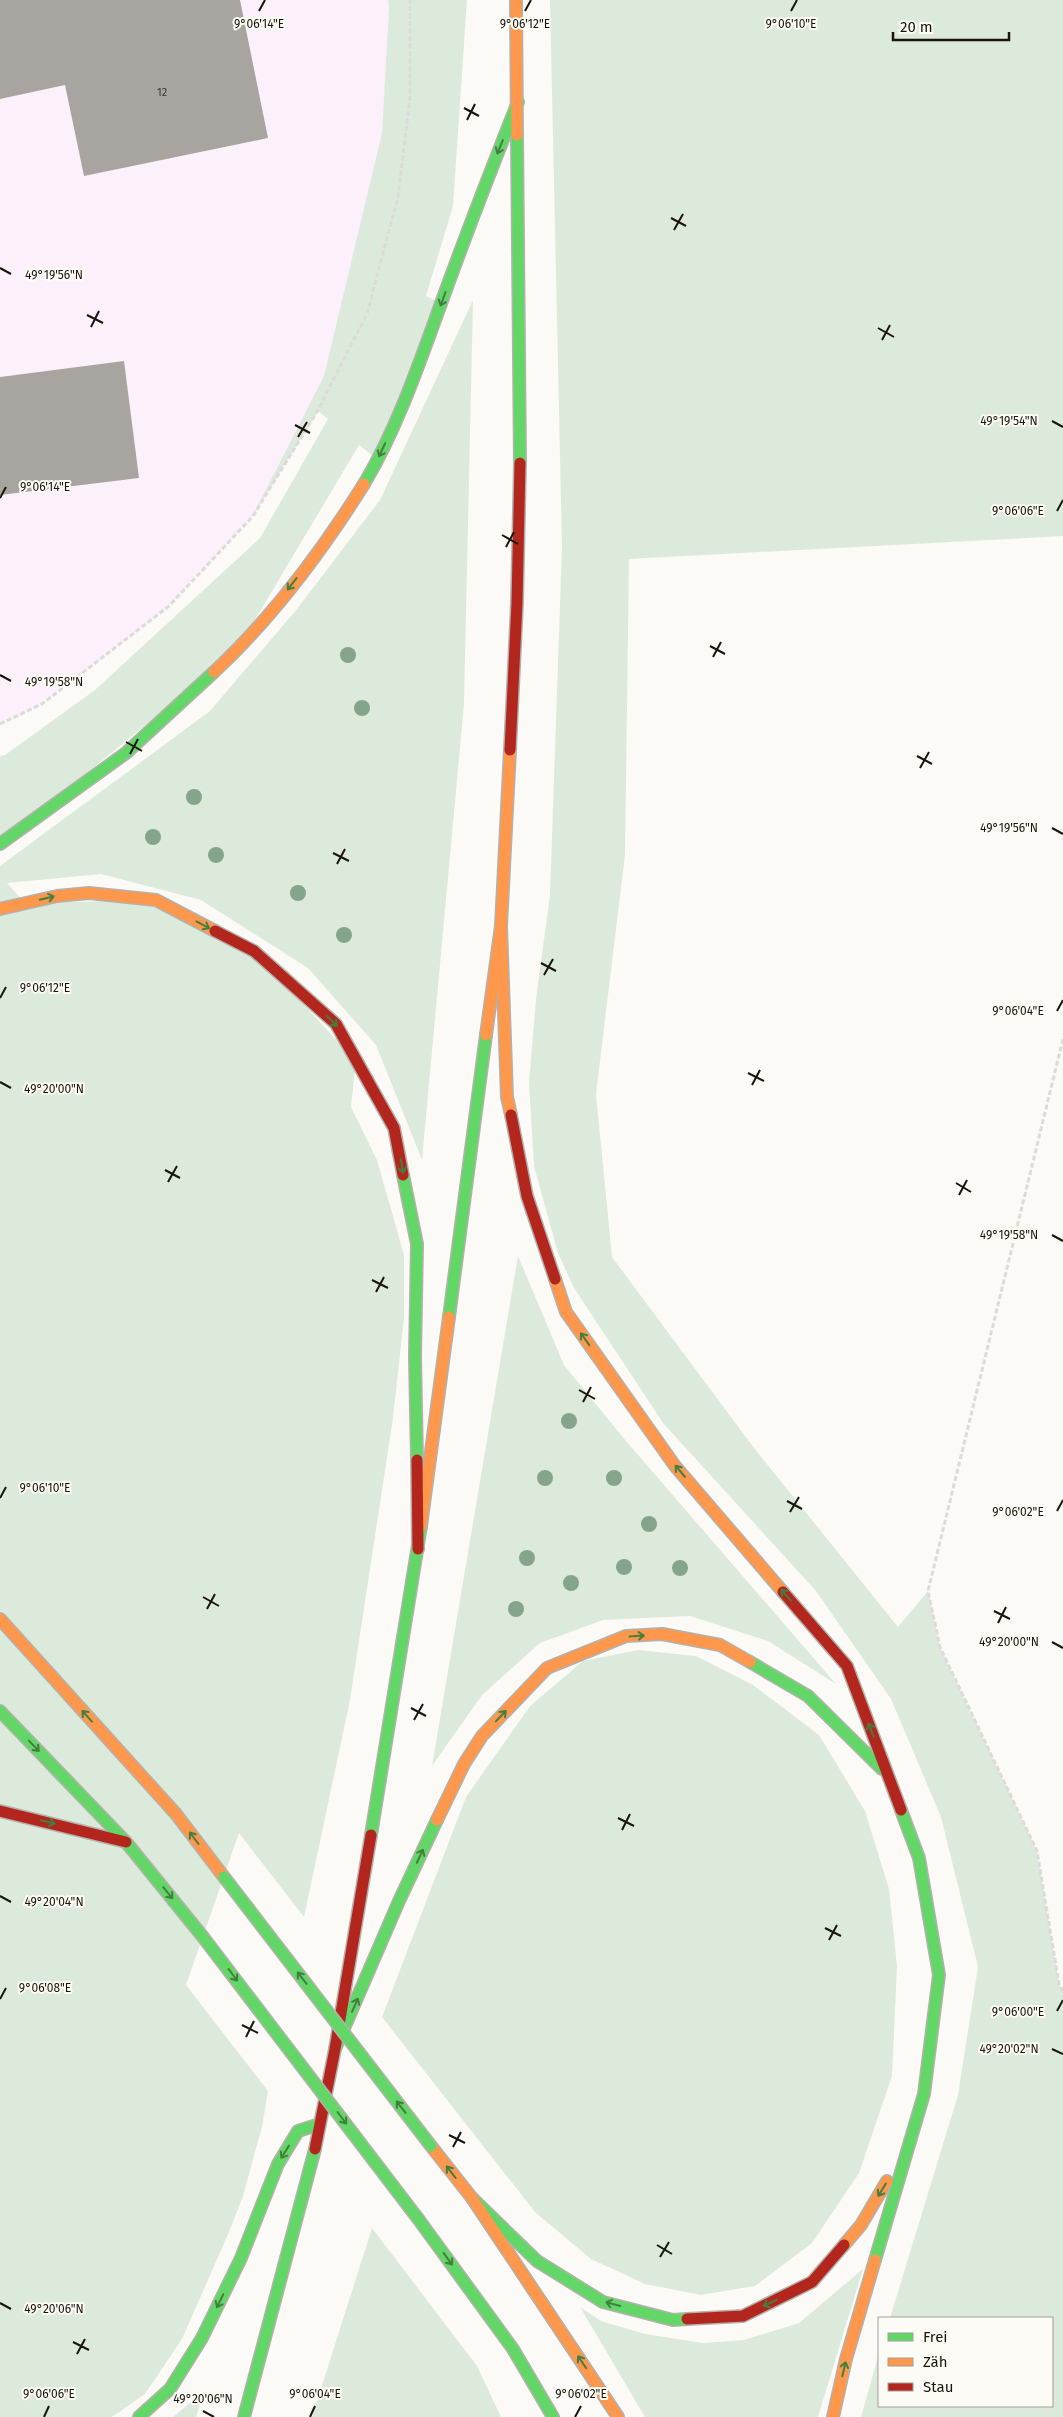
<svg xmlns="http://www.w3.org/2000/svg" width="1063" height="2417" font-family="'Fira Sans',sans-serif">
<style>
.commercial{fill:#fcf1fa}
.green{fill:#dceadb}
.building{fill:#a8a5a0}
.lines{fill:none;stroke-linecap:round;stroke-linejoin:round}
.fast-casing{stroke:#b4b1ac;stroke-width:14}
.slow-casing{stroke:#b4b1ac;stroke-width:14}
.jam-casing{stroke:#b4b1ac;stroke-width:14}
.path{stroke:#dcdbd9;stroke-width:3;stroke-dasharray:5 2.5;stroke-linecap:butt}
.fast{stroke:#63d668;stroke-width:11}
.slow{stroke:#ff974d;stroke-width:11}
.jam{stroke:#b3261e;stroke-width:11}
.fast-bridge-casing{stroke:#b4b1ac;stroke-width:14;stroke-linecap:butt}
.fast-bridge{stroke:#63d668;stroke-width:11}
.tree{fill:#84a589}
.oneway{stroke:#427f3f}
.ticks{fill:none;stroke:#19150c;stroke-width:2}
.labels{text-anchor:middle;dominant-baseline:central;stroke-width:4;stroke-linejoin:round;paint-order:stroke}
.number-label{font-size:11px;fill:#3d3931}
.ticks-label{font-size:12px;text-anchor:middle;fill:#19150c;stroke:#fdfbf6;stroke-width:4;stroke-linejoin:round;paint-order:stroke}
</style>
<rect width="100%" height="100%" fill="#fcfaf7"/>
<polygon class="commercial" points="0,0 410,0 367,314 252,517 169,606 42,704 0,724"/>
<g class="green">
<polygon points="388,0 467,0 453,206 426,296 441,303 378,460 359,445 237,650 0,844 0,756 5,755 95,690 260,538 328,419 318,411 252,517 324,376 382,133 389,9"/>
<polygon points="550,0 1063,0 1063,536 629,559 625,855 596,1094 612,1257 754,1448 898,1627 928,1591 940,1647 1037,1851 1059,1984 1063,1991 1063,2417 861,2417 879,2353 879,2406 1052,2406 1052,2318 890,2318 958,2095 978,1967 941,1817 891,1699 816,1591 663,1423 574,1288 558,1253 534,1166 529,1083 536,999 550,895 562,547"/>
<polygon points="473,300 464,704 422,1160 376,1045 308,968 201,900 101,874 7,883 25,903 156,900 254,951 356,1061 351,1107 377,1160 404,1255 404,1318 393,1418 350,1700 304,1917 239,1833 186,1985 268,2091 262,2127 243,2196 229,2232 182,2339 145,2394 112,2417 0,2417 0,866 210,711 297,609 380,500"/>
<polygon points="518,1256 564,1365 626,1441 836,1684 768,1641 690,1616 603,1620 540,1643 482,1695 432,1766"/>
<polygon points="638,1650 696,1656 753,1685 819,1735 865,1811 889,1889 897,1966 892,2076 859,2173 812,2243 755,2286 701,2295 645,2284 591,2259 535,2212 382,2017 466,1797 530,1706 583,1661"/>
<polygon points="372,2228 477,2366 501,2417 312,2417"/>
<polygon points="863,2269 818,2417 645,2417 580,2307 601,2321 645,2334 703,2343 744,2340 799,2323"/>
<polygon points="204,2391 196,2417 173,2417"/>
</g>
<g class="building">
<polygon points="0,0 240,0 268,138 84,176 65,85 0,99"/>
<polygon points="124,361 139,478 0,495 0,377"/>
</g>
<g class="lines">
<defs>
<g id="fast">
<polyline points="517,135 520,463"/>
<path d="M364,484C398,427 420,361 443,298C467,232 492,167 518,102"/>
<polyline points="0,844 126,753 214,672"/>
<polyline points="403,1175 417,1244 415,1357 417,1460"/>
<polyline points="449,1317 486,1035"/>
<polyline points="750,1662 808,1696 882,1769"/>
<polyline points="0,1711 126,1842 203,1937"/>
<polyline points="371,1835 421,1526"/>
<polyline points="335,2049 399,1901 437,1820"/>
<polyline points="472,2198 537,2261 603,2302 673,2320 687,2319"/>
<polyline points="419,2220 513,2349 553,2417"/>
<polyline points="875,2260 924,2094 939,1975 919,1858 901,1810"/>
<polyline points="139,2417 170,2389 202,2338 241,2258 278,2164 298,2131 320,2124"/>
<polyline points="244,2417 315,2149"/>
</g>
<g id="slow">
<polyline points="516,0 517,135"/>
<path d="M214,672C272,618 322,551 364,484"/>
<polyline points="0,909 57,896 89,893 156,900 215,931"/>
<polyline points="501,926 507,1097 511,1115"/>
<polyline points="486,1035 501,926 510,750"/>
<polyline points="555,1279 566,1312 675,1466 783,1592"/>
<polyline points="421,1526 449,1317"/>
<polyline points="0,1619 176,1814 224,1877"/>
<polyline points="437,1820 464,1764 482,1736 547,1668 626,1636 662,1634 720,1645 750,1662"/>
<polyline points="431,2146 472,2198 618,2417"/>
<polyline points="844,2245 861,2225 887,2181"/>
<polyline points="833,2417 846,2359 875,2260"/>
</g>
<g id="jam">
<polyline points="510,750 517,603 520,463"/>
<polyline points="215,931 254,951 336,1024 394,1128 403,1175"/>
<polyline points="511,1115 527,1196 555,1279"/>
<polyline points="417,1460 418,1549"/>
<polyline points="783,1592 847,1666 901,1810"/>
<polyline points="0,1811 126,1842"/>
<polyline points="315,2149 335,2049 371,1835"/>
<polyline points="687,2319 743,2316 812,2282 844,2245"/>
</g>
</defs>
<use href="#fast" class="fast-casing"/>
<use href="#slow" class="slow-casing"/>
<use href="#jam" class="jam-casing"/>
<g class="path">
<polyline points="0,724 42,704 169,606 253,516 318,410 367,314 398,197 410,97 410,0"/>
<polyline points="1063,1039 928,1591 940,1647 1037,1851 1059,1984 1063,1991"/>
</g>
<use href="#fast" class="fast"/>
<use href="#slow" class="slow"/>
<use href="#jam" class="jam"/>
<defs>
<g id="fast-bridge">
<polyline points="224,1877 431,2146"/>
<polyline points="203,1937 419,2220"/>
</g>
</defs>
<use href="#fast-bridge" class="fast-bridge-casing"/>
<use href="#fast-bridge" class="fast-bridge"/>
</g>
<g class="tree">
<circle cx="348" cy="655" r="8"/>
<circle cx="362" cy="708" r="8"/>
<circle cx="194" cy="797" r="8"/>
<circle cx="153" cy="837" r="8"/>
<circle cx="216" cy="855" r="8"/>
<circle cx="298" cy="893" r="8"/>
<circle cx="344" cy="935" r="8"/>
<circle cx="569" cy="1421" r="8"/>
<circle cx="545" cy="1478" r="8"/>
<circle cx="614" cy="1478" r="8"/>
<circle cx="649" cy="1524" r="8"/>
<circle cx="527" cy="1558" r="8"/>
<circle cx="624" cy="1567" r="8"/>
<circle cx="680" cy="1568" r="8"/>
<circle cx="571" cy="1583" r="8"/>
<circle cx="516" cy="1609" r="8"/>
</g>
<defs><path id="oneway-shaft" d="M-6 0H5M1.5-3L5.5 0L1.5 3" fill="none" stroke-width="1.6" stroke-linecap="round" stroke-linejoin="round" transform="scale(1.25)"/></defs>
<g class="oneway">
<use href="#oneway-shaft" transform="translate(500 147) rotate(112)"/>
<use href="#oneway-shaft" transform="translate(443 299) rotate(110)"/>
<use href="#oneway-shaft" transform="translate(382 450) rotate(115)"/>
<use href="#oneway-shaft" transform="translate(292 584) rotate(128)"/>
<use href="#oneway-shaft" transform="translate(47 898) rotate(-13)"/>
<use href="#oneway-shaft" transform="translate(203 925) rotate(28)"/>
<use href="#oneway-shaft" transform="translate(332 1021) rotate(46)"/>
<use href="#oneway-shaft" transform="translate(402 1166) rotate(79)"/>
<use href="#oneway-shaft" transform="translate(585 1339) rotate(-125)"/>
<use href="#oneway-shaft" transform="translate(680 1471) rotate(-130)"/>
<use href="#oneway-shaft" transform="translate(786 1595) rotate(-131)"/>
<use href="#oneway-shaft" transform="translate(637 1636) rotate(-4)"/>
<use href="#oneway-shaft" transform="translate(87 1716) rotate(-132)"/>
<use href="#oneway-shaft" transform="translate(501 1716) rotate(-46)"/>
<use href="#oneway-shaft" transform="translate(871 1730) rotate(-111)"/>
<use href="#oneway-shaft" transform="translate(34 1746) rotate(46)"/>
<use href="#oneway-shaft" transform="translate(48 1822) rotate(14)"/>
<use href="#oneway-shaft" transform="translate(194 1838) rotate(-127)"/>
<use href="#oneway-shaft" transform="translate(420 1856) rotate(-65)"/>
<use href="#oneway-shaft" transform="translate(168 1893) rotate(51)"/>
<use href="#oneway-shaft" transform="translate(233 1975) rotate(53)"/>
<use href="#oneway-shaft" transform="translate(302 1978) rotate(-128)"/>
<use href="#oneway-shaft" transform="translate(355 2005) rotate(-66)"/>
<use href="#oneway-shaft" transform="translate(401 2107) rotate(-128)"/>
<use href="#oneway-shaft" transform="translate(342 2118) rotate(53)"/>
<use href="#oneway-shaft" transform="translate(285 2152) rotate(122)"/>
<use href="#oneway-shaft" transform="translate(451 2172) rotate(-128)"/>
<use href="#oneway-shaft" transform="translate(882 2190) rotate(121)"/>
<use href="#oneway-shaft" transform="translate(448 2259) rotate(54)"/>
<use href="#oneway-shaft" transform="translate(220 2301) rotate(116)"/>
<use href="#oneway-shaft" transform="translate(770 2303) rotate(154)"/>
<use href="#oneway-shaft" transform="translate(613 2304) rotate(-165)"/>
<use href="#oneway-shaft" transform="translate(582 2362) rotate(-124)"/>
<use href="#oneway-shaft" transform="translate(844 2369) rotate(-77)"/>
</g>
<path class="ticks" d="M259,11L265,0M525,11L531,0M791,11L797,0M464,108L479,116M467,120L475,104M671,218L686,226M674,230L683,214M0,268L11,274M87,315L103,323M91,327L99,311M878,328L894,337M882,340L890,325M1052,421L1063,427M295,425L310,433M298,437L307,422M0,498L6,487M1057,511L1063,500M502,535L518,544M506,547L514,532M710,646L725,654M713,657L721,642M0,675L11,681M126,742L142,751M130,754L138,739M917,756L932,764M920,768L929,752M1052,828L1063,834M333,853L349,861M337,864L345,849M541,963L556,971M544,975L553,959M0,998L6,987M1057,1011L1063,1000M748,1073L764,1081M0,1082L11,1088M752,1085L760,1070M165,1170L180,1178M168,1182L177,1166M956,1183L971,1192M959,1195L967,1180M1052,1235L1063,1241M372,1280L388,1288M376,1292L384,1277M579,1390L595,1399M583,1402L591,1387M0,1498L6,1487M787,1501L802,1509M1057,1511L1063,1500M790,1512L799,1497M203,1597L219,1606M207,1609L215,1594M994,1611L1010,1619M998,1623L1006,1607M1052,1642L1063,1648M411,1708L426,1716M414,1720L423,1704M618,1818L634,1826M622,1830L630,1814M0,1896L11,1902M825,1928L841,1936M829,1940L837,1925M0,1999L6,1988M1057,2011L1063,2000M242,2025L258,2033M246,2037L254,2021M1052,2049L1063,2054M449,2135L465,2143M453,2147L461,2132M657,2245L672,2254M660,2257L669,2242M0,2303L11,2309M73,2342L89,2350M77,2354L85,2339M203,2411L214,2417M44,2417L49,2406M310,2417L315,2406M575,2417L581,2406"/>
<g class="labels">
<g class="number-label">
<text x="162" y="92">12</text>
</g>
</g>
<g class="ticks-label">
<text x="259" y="28">9°06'14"E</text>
<text x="525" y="28">9°06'12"E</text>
<text x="791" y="28">9°06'10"E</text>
<text x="54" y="279">49°19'56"N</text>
<text x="1009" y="425">49°19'54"N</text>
<text x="45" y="491">9°06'14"E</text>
<text x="1018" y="515">9°06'06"E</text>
<text x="54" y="686">49°19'58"N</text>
<text x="1009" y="832">49°19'56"N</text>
<text x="45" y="992">9°06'12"E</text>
<text x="1018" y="1015">9°06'04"E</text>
<text x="54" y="1093">49°20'00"N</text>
<text x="1009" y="1239">49°19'58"N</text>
<text x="45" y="1492">9°06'10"E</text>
<text x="1018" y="1516">9°06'02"E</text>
<text x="1009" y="1646">49°20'00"N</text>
<text x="54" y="1906">49°20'04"N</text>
<text x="45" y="1992">9°06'08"E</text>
<text x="1018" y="2016">9°06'00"E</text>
<text x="1009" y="2053">49°20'02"N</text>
<text x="54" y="2313">49°20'06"N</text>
<text x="49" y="2398">9°06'06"E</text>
<text x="315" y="2398">9°06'04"E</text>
<text x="581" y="2398">9°06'02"E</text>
<text x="203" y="2403">49°20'06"N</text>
</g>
<rect x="878" y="2317" width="175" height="90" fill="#fdfbf6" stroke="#a29f98"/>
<rect x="888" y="2333" width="25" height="8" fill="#63d668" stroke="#a29f98"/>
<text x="923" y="2342" font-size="15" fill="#19150c">Frei</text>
<rect x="888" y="2358" width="25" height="8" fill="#ff974d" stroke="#a29f98"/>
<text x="923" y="2367" font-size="15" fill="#19150c">Zäh</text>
<rect x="888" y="2383" width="25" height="8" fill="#b3261e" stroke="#a29f98"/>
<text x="923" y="2392" font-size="15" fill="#19150c">Stau</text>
<path d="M893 32v8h116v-8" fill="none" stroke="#19150c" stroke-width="2.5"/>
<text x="900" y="32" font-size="15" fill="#19150c" stroke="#fdfbf6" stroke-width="4" paint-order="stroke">20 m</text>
</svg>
